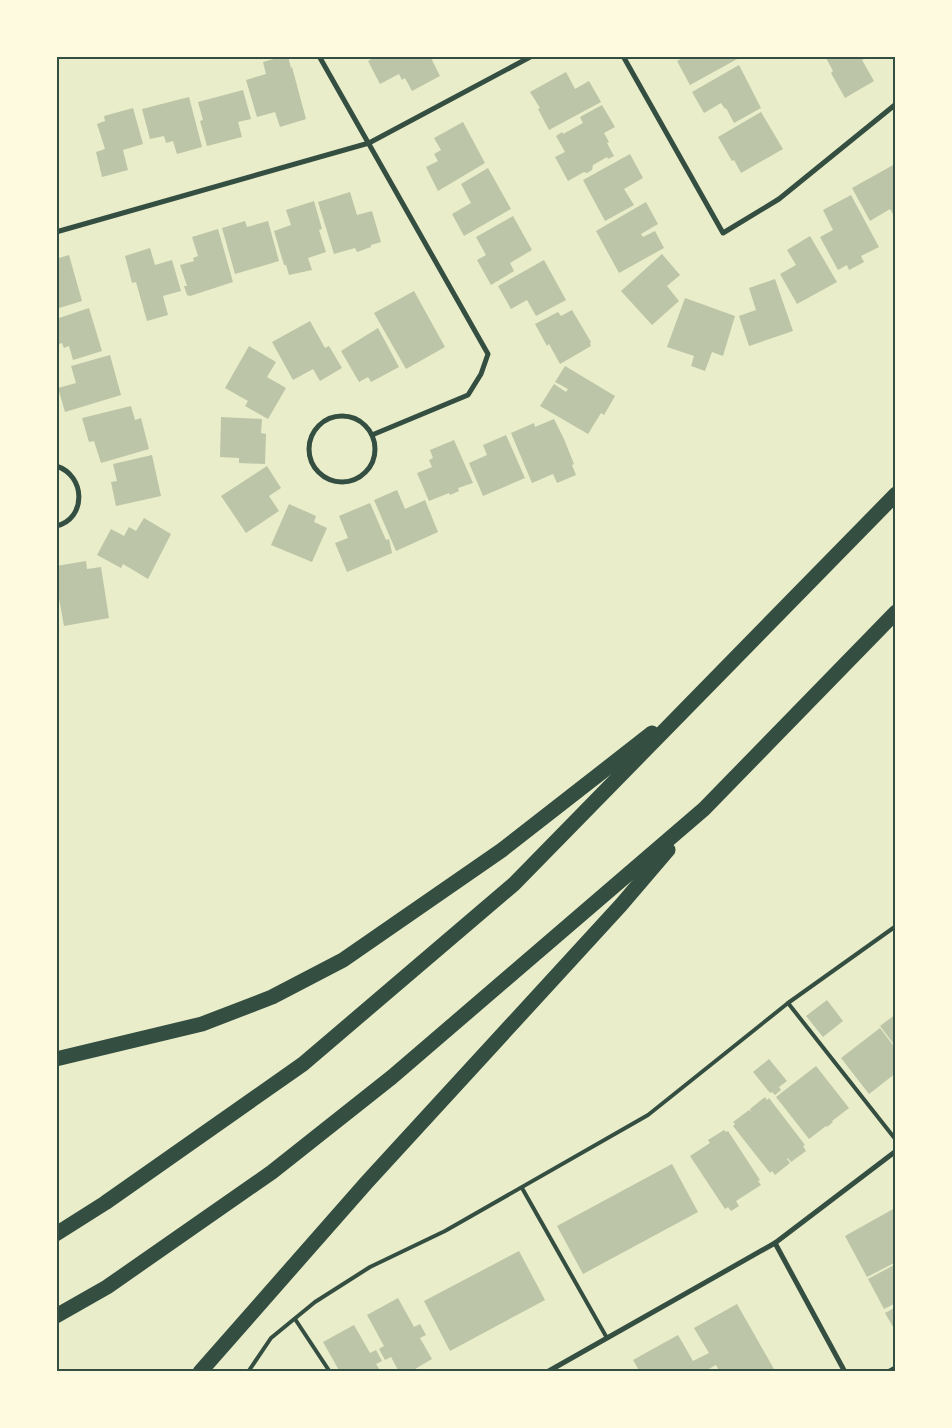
<svg xmlns="http://www.w3.org/2000/svg" width="952" height="1428" font-family="'Roboto Serif',serif">
<style>
.building{fill:#bcc5a7}
.lines{fill:none;stroke-linecap:round;stroke-linejoin:round}
.service{stroke:#344e41;stroke-width:4}
.minor{stroke:#344e41;stroke-width:5}
.motorway{stroke:#344e41;stroke-width:15}
.neatline{fill:none;stroke:#344e41;stroke-width:2}
</style>
<rect width="100%" height="100%" fill="#e9edc9"/>
<g class="building">
<polygon points="284,56 288,56 291,68 292,67 306,119 280,127 275,112 257,117 246,80 266,74 263,62"/>
<polygon points="377,56 430,56 440,76 412,91 405,78 402,80 399,74 380,84 368,61"/>
<polygon points="686,56 738,56 739,58 690,85 677,61"/>
<polygon points="825,56 869,56 862,60 874,81 845,98 831,73 833,71"/>
<polygon points="739,65 761,108 734,123 726,108 725,109 721,103 704,113 692,92"/>
<polygon points="566,72 575,89 589,81 601,102 549,130 538,109 540,108 530,92"/>
<polygon points="243,90 251,119 238,122 242,137 207,146 200,121 203,120 198,102"/>
<polygon points="189,97 202,147 177,154 173,141 166,143 164,136 150,139 142,109"/>
<polygon points="602,105 615,127 604,133 609,142 607,143 614,156 608,159 607,157 593,165 592,170 587,173 584,172 568,181 555,157 565,152 556,136 562,132 563,134 583,123 580,117"/>
<polygon points="133,108 143,144 123,150 128,170 102,177 96,152 105,149 97,124 105,121 104,116"/>
<polygon points="761,112 783,149 741,173 734,160 732,161 718,137"/>
<polygon points="463,122 485,163 438,191 426,167 438,161 434,154 441,150 434,138"/>
<polygon points="630,154 643,178 624,189 634,205 605,221 583,180"/>
<polygon points="895,164 896,219 890,209 870,221 852,188"/>
<polygon points="488,168 511,209 464,236 452,214 471,203 461,184"/>
<polygon points="350,192 357,215 372,211 381,242 371,245 371,247 357,252 355,248 334,254 318,202"/>
<polygon points="851,195 879,247 861,256 864,262 849,270 847,265 838,270 820,237 833,230 823,210"/>
<polygon points="314,201 322,229 319,230 326,252 308,258 312,270 289,275 286,265 284,265 274,231 291,225 286,210"/>
<polygon points="646,202 658,224 641,234 643,237 655,231 664,248 619,273 596,231"/>
<polygon points="513,216 532,250 510,263 514,271 491,285 477,260 486,255 476,237"/>
<polygon points="245,221 247,227 268,221 279,261 235,274 222,228"/>
<polygon points="218,229 233,282 190,296 187,295 184,286 187,286 180,265 194,261 193,258 198,256 192,237"/>
<polygon points="810,236 837,282 797,304 780,274 796,265 787,250"/>
<polygon points="150,248 155,265 172,260 181,291 163,296 168,315 147,321 136,282 132,283 125,256"/>
<polygon points="662,254 680,275 667,286 679,301 652,325 621,291"/>
<polygon points="69,255 82,301 56,309 56,259"/>
<polygon points="544,260 566,300 536,316 527,300 511,309 498,286"/>
<polygon points="775,279 793,331 749,346 739,316 756,310 749,288"/>
<polygon points="414,291 445,347 406,369 374,313"/>
<polygon points="685,298 735,316 723,356 712,352 705,371 691,366 694,356 667,347"/>
<polygon points="89,308 102,351 73,360 69,346 64,348 62,343 56,345 56,319"/>
<polygon points="572,310 591,342 590,343 591,346 560,364 549,344 547,346 535,324 558,312 561,316"/>
<polygon points="310,321 325,348 329,346 342,368 320,381 313,369 293,380 272,342"/>
<polygon points="378,328 399,367 371,382 368,377 359,382 341,351"/>
<polygon points="249,346 276,362 267,377 286,388 268,419 245,406 248,401 225,388"/>
<polygon points="110,355 121,395 65,412 58,388 76,383 71,366"/>
<polygon points="565,366 615,396 604,415 601,413 588,434 540,406 554,384 566,392 568,389 555,382"/>
<polygon points="131,406 135,420 141,418 149,449 101,463 94,441 89,442 82,418"/>
<polygon points="221,417 262,419 261,433 266,434 265,464 239,463 239,458 220,457"/>
<polygon points="554,419 564,439 574,464 572,465 576,475 557,483 553,474 532,483 511,433 534,423 535,427"/>
<polygon points="506,435 525,478 483,496 469,463 487,455 483,445"/>
<polygon points="454,440 473,483 458,488 459,491 450,495 449,493 429,501 417,473 432,467 429,460 433,458 430,450"/>
<polygon points="152,455 161,496 116,506 111,482 117,481 113,464"/>
<polygon points="267,466 281,488 269,496 279,511 246,533 221,496"/>
<polygon points="397,490 405,509 425,500 438,532 396,551 374,500"/>
<polygon points="370,503 386,540 389,539 392,553 347,572 335,543 348,538 339,516"/>
<polygon points="289,504 316,516 314,522 327,528 312,562 271,545"/>
<polygon points="144,518 171,534 148,579 123,564 121,568 97,555 111,529 124,536 129,527 136,531"/>
<polygon points="86,561 87,569 101,567 109,618 64,626 56,582 56,566"/>
<polygon points="827,1000 843,1021 823,1037 806,1016"/>
<polygon points="896,1014 896,1047 880,1026"/>
<polygon points="880,1028 896,1049 896,1073 869,1094 841,1058"/>
<polygon points="769,1059 787,1081 779,1087 781,1090 775,1095 772,1092 770,1093 753,1072"/>
<polygon points="816,1066 849,1108 832,1121 833,1122 827,1127 826,1126 809,1139 776,1097"/>
<polygon points="765,1097 767,1100 769,1098 805,1145 803,1146 806,1151 791,1162 788,1158 787,1159 790,1163 775,1175 772,1171 770,1173 733,1126 735,1124 733,1122 749,1110 751,1112 750,1109"/>
<polygon points="724,1130 726,1132 728,1131 760,1180 758,1181 761,1185 736,1201 739,1206 731,1211 728,1207 725,1209 690,1156 710,1143 708,1140"/>
<polygon points="672,1164 698,1212 583,1274 557,1226"/>
<polygon points="895,1208 896,1262 867,1277 845,1236"/>
<polygon points="519,1251 545,1300 450,1351 424,1301"/>
<polygon points="896,1264 896,1303 884,1309 868,1279"/>
<polygon points="398,1298 414,1327 420,1324 426,1335 420,1338 432,1359 410,1372 399,1372 391,1357 385,1360 379,1349 384,1346 367,1315"/>
<polygon points="737,1304 774,1369 770,1372 720,1372 716,1365 703,1372 640,1372 633,1360 678,1335 693,1361 709,1353 694,1328"/>
<polygon points="896,1307 896,1332 885,1313"/>
<polygon points="354,1325 370,1353 376,1350 382,1361 376,1364 381,1372 340,1372 323,1342"/>
</g>
<g class="lines">
<g class="service">
<polyline points="788,1003 896,1140"/>
<polyline points="522,1188 607,1338"/>
<polyline points="295,1319 330,1372"/>
<polyline points="248,1372 271,1338 315,1302 370,1267 445,1231 648,1115 788,1003 896,926"/>
<polyline points="887,1372 896,1367"/>
</g>
<g class="minor">
<polyline points="319,56 488,354 481,374 468,395 372,435"/>
<polyline points="623,56 723,233 779,199 896,104"/>
<polyline points="56,232 369,143 532,56"/>
<circle cx="342" cy="449" r="33"/>
<path d="M56,466C86,475 87,519 56,526"/>
<polyline points="775,1243 845,1372"/>
<polyline points="547,1372 775,1243 896,1151"/>
</g>
<g class="motorway">
<polyline points="56,1059 202,1024 272,997 343,960 502,850 652,733"/>
<polyline points="56,1234 105,1203 303,1064 514,884 896,494"/>
<polyline points="56,1316 107,1287 272,1172 392,1077 704,809 896,612"/>
<polyline points="200,1372 367,1182 621,905 668,850"/>
</g>
</g>
<rect width="952" height="1428" fill="none" stroke="#fefae0" stroke-width="115"/>
<rect x="58" y="58" width="836" height="1312" class="neatline"/>
</svg>
